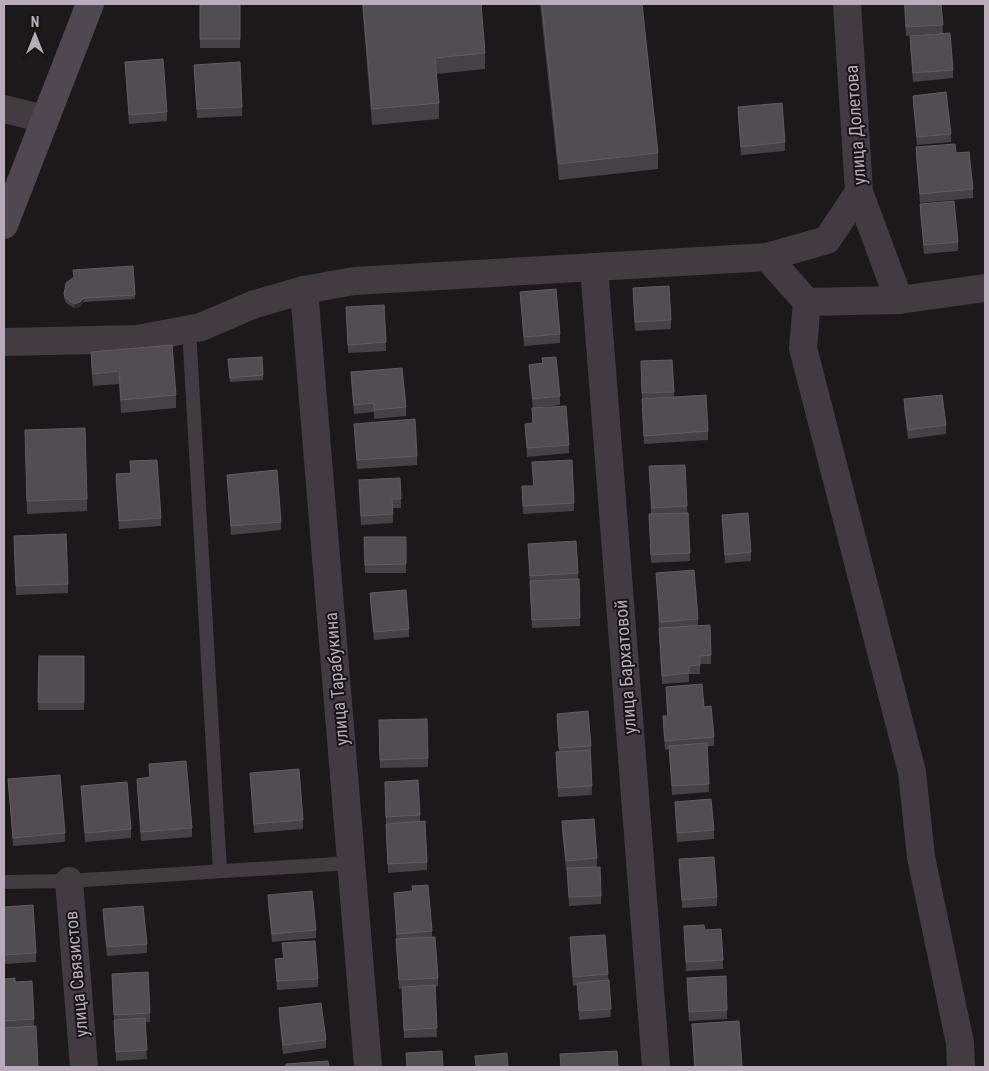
<svg xmlns="http://www.w3.org/2000/svg" width="989" height="1071" font-family="'Roboto Condensed',sans-serif">
<style>
.lines{fill:none;stroke-linecap:round;stroke-linejoin:round}
.lane{stroke:#423c42;stroke-width:14}
.street{stroke:#423c42;stroke-width:28}
.secondary{stroke:#4f4850;stroke-width:28}
.wall{fill:#464145}
.shaded-wall{fill:#2f2c2e}
.building{fill:#524d51;stroke:#625c62}
.labels{text-anchor:middle;dominant-baseline:central;stroke-width:4;stroke-linejoin:round;paint-order:stroke}
.street-label{font-size:18px;fill:#b8acba;stroke:#161415}
</style>
<rect width="100%" height="100%" fill="#1b191a"/>
<g class="lines">
<g class="lane">
<polyline points="189,329 220,871"/>
<polyline points="4,882 69,881 351,863"/>
</g>
<g class="street">
<polyline points="847,4 859,192 899,300"/>
<polyline points="4,109 45,119"/>
<polyline points="767,257 827,240 859,192"/>
<polyline points="594,267 656,1067"/>
<polyline points="304,290 368,1067"/>
<polyline points="807,302 803,348 912,772 921,857 960,1043 961,1067"/>
<polyline points="4,342 137,339 201,327 255,304 304,290 354,281 767,257 807,302 899,300 985,288"/>
<polyline points="69,881 84,1067"/>
</g>
<polyline class="secondary" points="4,225 90,4"/>
</g>
<g class="wall">
<rect x="200" y="4" width="40" height="44"/>
<polygon points="362,4 481,4 485,53 485,69 436,74 439,103 439,119 372,125"/>
<polygon points="540,4 642,4 658,153 658,169 559,180"/>
<polygon points="904,4 941,4 943,33 906,36"/>
<polygon points="910,36 953,70 953,78 913,82 910,45"/>
<polygon points="125,62 167,112 167,121 129,124"/>
<polygon points="194,65 242,107 242,116 197,118"/>
<polygon points="913,96 951,134 951,142 917,145 913,104"/>
<polygon points="738,107 785,142 785,151 741,155 738,116"/>
<polygon points="916,147 956,153 973,189 973,198 920,203 916,156"/>
<polygon points="920,204 958,242 958,251 924,254 920,213"/>
<polygon points="133,266 135,299 84,302 80,307 74,308 66,303 64,298 64,294"/>
<polygon points="633,288 671,320 671,329 635,331"/>
<polygon points="520,292 560,334 560,343 524,346"/>
<polygon points="346,307 386,342 386,351 348,353"/>
<polygon points="91,352 176,395 176,408 121,413 119,384 93,386 91,365"/>
<polygon points="542,358 560,396 560,405 533,408 529,373 529,365 542,363"/>
<polygon points="228,359 263,375 263,380 230,382"/>
<polygon points="672,360 674,397 708,431 708,440 644,444 642,408 642,399 641,361"/>
<polygon points="351,372 406,407 406,416 374,419 374,412 354,414 351,381"/>
<polygon points="904,399 946,425 946,434 908,439 904,408"/>
<polygon points="532,408 569,445 569,453 527,457 525,424 533,423"/>
<polygon points="354,424 417,456 417,465 357,469"/>
<polygon points="25,430 87,499 87,511 27,514"/>
<polygon points="130,461 161,518 161,526 119,529 116,474 131,473"/>
<polygon points="532,462 574,503 574,511 523,514 522,486 533,486"/>
<polygon points="649,466 687,506 690,561 651,563 649,514 651,514"/>
<polygon points="227,475 281,522 281,530 231,535"/>
<polygon points="359,480 401,499 401,508 393,508 393,523 361,525"/>
<polygon points="722,515 751,552 751,561 725,563"/>
<polygon points="364,537 406,537 406,573 365,573"/>
<polygon points="14,544 68,584 68,593 16,595"/>
<polygon points="528,544 578,573 578,579 579,579 580,626 532,628"/>
<polygon points="656,573 698,619 698,626 711,655 711,664 700,664 700,674 689,674 689,682 662,684"/>
<polygon points="370,593 409,629 409,637 374,640 370,602"/>
<polygon points="39,656 84,656 84,710 38,710"/>
<polygon points="666,687 704,707 714,737 714,746 707,746 709,792 672,795 669,749 665,750 663,725 663,716 667,716"/>
<polygon points="557,714 591,746 592,795 558,797 556,760 556,752 559,751"/>
<polygon points="379,729 428,758 428,767 380,768"/>
<polygon points="149,764 192,828 192,837 141,841 137,787 137,779 150,777"/>
<polygon points="250,773 303,820 303,829 254,833"/>
<polygon points="8,779 65,833 65,842 13,846"/>
<polygon points="81,786 131,829 131,838 85,842"/>
<polygon points="385,790 420,815 420,822 427,862 427,870 388,873 386,833 386,824"/>
<polygon points="675,802 714,830 714,839 677,842"/>
<polygon points="562,821 597,858 597,867 601,896 601,904 569,906 567,870 566,870 562,830"/>
<polygon points="679,859 717,897 717,906 682,908"/>
<polygon points="412,886 432,931 432,937 438,978 438,986 435,987 437,1037 404,1038 402,988 399,989 394,893 412,892"/>
<polygon points="268,895 316,930 316,938 272,942 268,904"/>
<polygon points="4,907 36,953 36,962 4,964"/>
<polygon points="103,909 147,944 147,953 107,956 103,918"/>
<polygon points="684,926 723,960 723,969 686,971"/>
<polygon points="570,937 608,974 611,1017 579,1020 577,985 573,986"/>
<polygon points="282,943 318,979 318,987 277,990 275,959 283,958"/>
<polygon points="112,974 150,1013 150,1022 145,1022 147,1059 116,1061"/>
<polygon points="687,978 727,1010 727,1019 689,1021"/>
<polygon points="4,979 15,982 34,1019 34,1026 4,1067"/>
<polygon points="279,1008 326,1040 326,1048 283,1054 279,1017"/>
<polygon points="739,1021 742,1067 694,1067 692,1024"/>
</g>
<polygon class="shaded-wall" points="84,298 84,302 80,307 74,308 74,304"/>
<g class="building">
<rect x="200" y="4" width="40" height="35"/>
<polygon points="363,4 481,4 485,53 435,58 439,103 372,109"/>
<polygon points="542,4 642,4 658,153 559,164"/>
<polygon points="905,4 941,4 943,25 906,27"/>
<polygon points="950,33 953,70 913,73 910,36"/>
<polygon points="163,59 167,112 129,115 125,62"/>
<polygon points="240,62 242,107 197,109 194,65"/>
<polygon points="946,92 951,134 917,137 913,96"/>
<polygon points="782,103 785,142 741,147 738,107"/>
<polygon points="955,144 956,153 969,152 973,189 920,194 916,147"/>
<polygon points="954,201 958,242 924,245 920,204"/>
<polygon points="133,266 135,295 84,298 80,302 74,304 66,298 64,294 66,283 74,277 73,270"/>
<polygon points="669,286 671,320 635,322 633,288"/>
<polygon points="556,289 560,334 524,337 520,292"/>
<polygon points="384,305 386,342 348,345 346,307"/>
<polygon points="172,345 176,395 121,400 119,371 93,374 91,352"/>
<polygon points="262,357 263,375 230,378 228,359"/>
<polygon points="556,357 560,396 533,399 529,365 543,363 542,358"/>
<polygon points="672,360 674,392 642,393 641,361"/>
<polygon points="402,368 406,407 374,410 374,403 354,405 351,372"/>
<polygon points="706,395 708,431 644,436 642,399"/>
<polygon points="942,395 946,425 908,430 904,399"/>
<polygon points="566,406 569,445 527,448 525,424 533,423 532,408"/>
<polygon points="415,419 417,456 357,460 354,424"/>
<polygon points="85,428 87,499 27,501 25,430"/>
<polygon points="157,460 161,518 119,521 116,474 131,473 130,461"/>
<polygon points="572,460 574,503 523,506 522,486 534,486 532,462"/>
<polygon points="685,465 687,506 652,508 649,466"/>
<polygon points="277,470 281,522 231,526 227,475"/>
<polygon points="400,478 401,499 392,499 393,514 361,516 359,480"/>
<polygon points="688,513 690,553 651,555 649,514"/>
<polygon points="748,513 751,552 725,555 722,515"/>
<polygon points="66,534 68,584 16,586 14,536"/>
<polygon points="364,537 406,537 406,564 365,565"/>
<polygon points="576,541 578,573 530,576 528,544"/>
<polygon points="694,570 698,619 660,622 656,573"/>
<polygon points="579,579 580,618 532,620 530,581"/>
<polygon points="406,590 409,629 374,632 370,593"/>
<polygon points="710,625 711,655 700,656 700,665 689,666 689,673 662,676 659,628"/>
<polygon points="39,656 84,656 84,702 38,702"/>
<polygon points="702,684 704,707 711,706 714,737 665,741 663,716 668,716 666,687"/>
<polygon points="588,711 591,746 559,748 557,714"/>
<polygon points="427,719 428,758 380,760 379,720"/>
<polygon points="707,743 709,784 672,786 669,746"/>
<polygon points="590,750 592,786 558,788 556,752"/>
<polygon points="186,761 192,828 141,832 137,779 150,777 149,764"/>
<polygon points="299,769 303,820 254,824 250,773"/>
<polygon points="60,775 65,833 13,838 8,779"/>
<polygon points="418,780 420,815 386,817 385,782"/>
<polygon points="127,782 131,829 85,833 81,786"/>
<polygon points="711,799 714,830 677,833 675,802"/>
<polygon points="594,819 597,858 566,861 562,821"/>
<polygon points="425,821 427,862 388,864 386,824"/>
<polygon points="714,857 717,897 682,900 679,859"/>
<polygon points="600,867 601,896 569,897 567,868"/>
<polygon points="428,885 432,931 397,934 394,893 413,891 412,886"/>
<polygon points="312,891 316,930 272,934 268,895"/>
<polygon points="33,905 36,953 4,955 4,907"/>
<polygon points="143,906 147,944 107,947 103,909"/>
<polygon points="704,925 705,930 721,929 723,960 686,962 684,926"/>
<polygon points="605,935 608,974 573,977 570,937"/>
<polygon points="435,937 438,978 399,980 396,939"/>
<polygon points="315,941 318,979 277,981 275,959 284,958 282,943"/>
<polygon points="148,972 150,1013 114,1015 112,974"/>
<polygon points="726,976 727,1010 689,1012 687,978"/>
<polygon points="15,978 15,982 32,981 34,1019 4,1021 4,979"/>
<polygon points="609,980 611,1009 579,1011 577,983"/>
<polygon points="435,985 437,1028 404,1030 402,987"/>
<polygon points="321,1003 326,1040 283,1045 279,1008"/>
<polygon points="145,1018 147,1050 116,1052 114,1020"/>
<polygon points="739,1021 742,1066 695,1067 692,1024"/>
<polygon points="36,1026 38,1067 4,1067 4,1028"/>
<polygon points="442,1051 443,1067 407,1067 406,1053"/>
<polygon points="617,1051 618,1067 561,1067 560,1054"/>
<polygon points="507,1053 508,1067 476,1067 475,1056"/>
<polygon points="328,1061 329,1067 286,1067 286,1064"/>
</g>
<g class="labels">
<g class="street-label">
<text transform="translate(855 125) rotate(-94)">улица Долетова</text>
<text transform="translate(625 667) rotate(-94)">улица Бархатовой</text>
<text transform="translate(336 679) rotate(-95)">улица Тарабукина</text>
<text transform="translate(76 974) rotate(-95)">улица Связистов</text>
</g>
</g>
<rect width="989" height="1071" fill="none" stroke="#b8acba" stroke-width="10"/>
<g transform="translate(35 35)" stroke="#161415" stroke-width="4" paint-order="stroke">
<path d="M0-4L9 19L0 12L-9 19Z" fill="#b8acba"/>
<text y="-8" font-size="14" font-weight="bold" text-anchor="middle" fill="#b8acba">N</text>
</g>
</svg>
